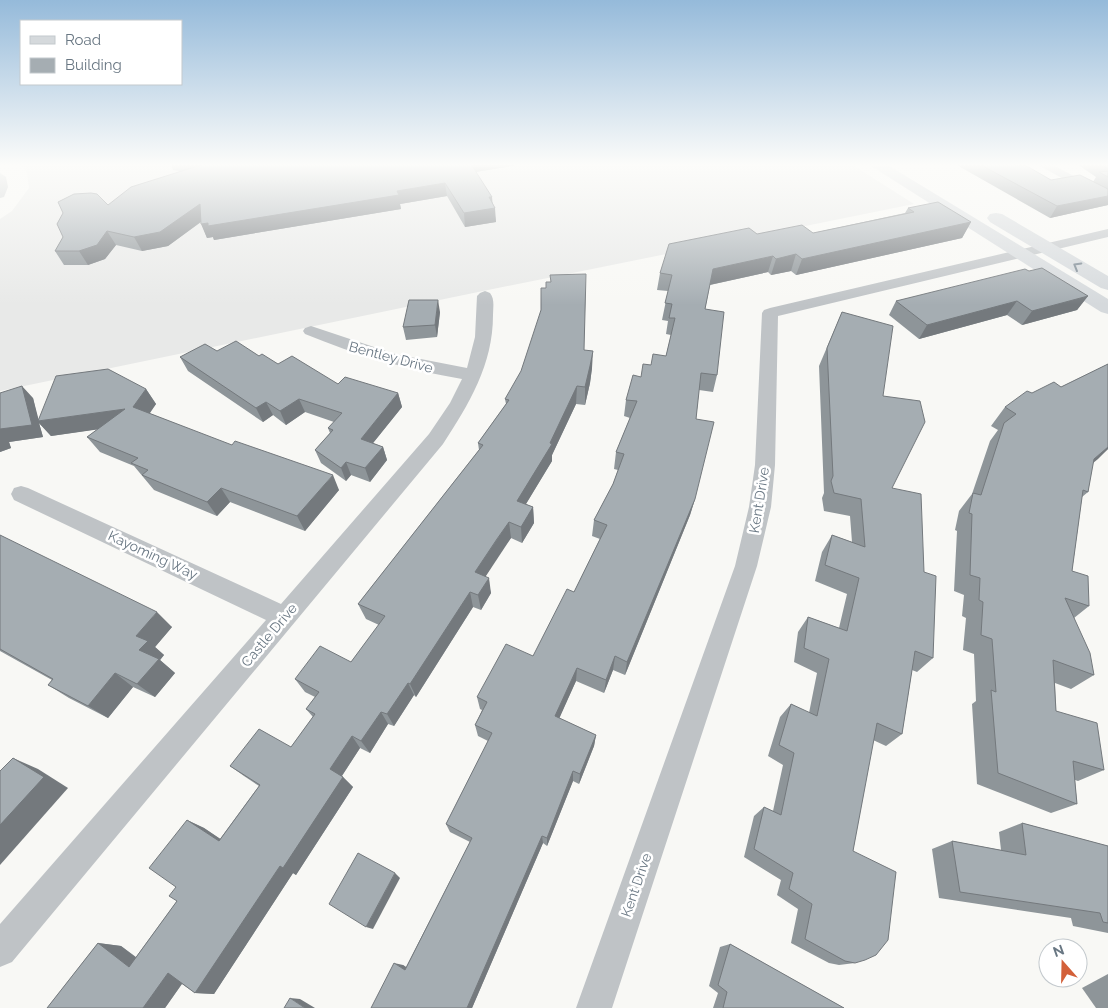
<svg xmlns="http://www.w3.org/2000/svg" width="1108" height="1008" font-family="Raleway,sans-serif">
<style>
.built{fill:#e8e9e8}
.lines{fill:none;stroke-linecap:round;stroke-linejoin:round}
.street{fill:#bfc3c6;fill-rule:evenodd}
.secondary{fill:#d5d9dc;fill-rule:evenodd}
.wall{fill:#8e9599}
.shaded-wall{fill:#74797d}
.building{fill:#a5adb2;stroke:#74797d}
.oneway{stroke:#798690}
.labels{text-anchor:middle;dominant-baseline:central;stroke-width:5;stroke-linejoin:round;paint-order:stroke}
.street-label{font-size:14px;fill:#697783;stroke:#fff}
</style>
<rect width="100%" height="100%" fill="#f8f8f5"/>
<polygon class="built" points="21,164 851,164 914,204 483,291 0,391 0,219 12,211 29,188 27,173"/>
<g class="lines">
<g class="street">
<polygon points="1036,164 1051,164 1108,194 1108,203"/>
<polygon points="0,173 6,177 8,187 4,197 0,198"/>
<polygon points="1108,229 1108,237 778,316 775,465 771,507 757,566 612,1008 576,1008 735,566 749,507 755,465 762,313 764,310 770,308"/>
<path d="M485,291L490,293C495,299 493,308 493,315C493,365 469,404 443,444L12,962L0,967V924L266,620L14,500L11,494L14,488L21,486L28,488L281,604L429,434L450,403L462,379C408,370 356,355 305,334L303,331L305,328L311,326L395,354L467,368L475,337L477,296L480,293Z"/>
</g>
<g class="secondary">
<polygon points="868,164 886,164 1108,299 1108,314 1101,312"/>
<polygon points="996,213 1002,214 1108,276 1108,290 1101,288 990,222 987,218 990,214"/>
</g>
</g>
<g class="wall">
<polygon points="171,164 523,164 476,172 493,204 496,222 465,227 447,196 400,204 401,209 214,240 213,237 207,238 201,222 168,246 142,251 116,245 105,259 88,265 64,265 55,251 108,205 180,171 173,170"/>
<polygon points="955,164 1018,164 1051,180 1093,182 1096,177 1077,164 1108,164 1108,205 1050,218"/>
<polygon points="908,208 971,222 962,238 796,275 791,271 771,275 768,272 710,285 705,309 717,375 713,392 699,390 696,419 695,499 690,515 625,675 613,670 604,693 576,681 559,718 596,735 594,746 579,784 573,781 547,846 543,843 472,1008 371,1008 403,965 406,967 470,842 450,832 446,824 488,741 478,736 475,725 482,710 480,709 477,697 533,656 574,592 600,539 592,536 594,520 613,484 618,470 614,469 616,452 630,418 624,416 626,400 641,377 651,365 666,356 671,335 666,334 668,321 662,320 668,291 657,290 660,273 757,234 813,233 905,213"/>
<polygon points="1029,271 1088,296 1077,310 1022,325 1007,315 919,339 889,315 896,301"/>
<polygon points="440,312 437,337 406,340 403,327"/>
<polygon points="842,312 883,396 892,488 924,572 933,658 917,672 912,670 902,734 886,746 873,740 853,851 855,963 839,965 829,963 791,943 798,909 777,895 781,880 744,857 754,816 764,807 773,811 783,765 768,756 780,717 791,704 809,713 817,673 794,662 798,632 808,617 839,628 847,594 815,581 822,552 832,535 852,542 850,516 824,511 822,498 824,493 819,366"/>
<polygon points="584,350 592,368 590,383 585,405 576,404 552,455 552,461 526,504 533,507 534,523 522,543 511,538 499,554 485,577 491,593 481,610 473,607 416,697 414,695 394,726 388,724 370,753 360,748 342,776 353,787 296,875 293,873 214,994 195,993 182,984 165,1008 47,1008 98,943 121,946 136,957 177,901 176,887 187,820 204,828 220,839 259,786 244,776 230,766 291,747 313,717 306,709 315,697 305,692 295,679 351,662 379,625 366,619 358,604 479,450 478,443 506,404 505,399"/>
<polygon points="217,351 259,356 278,364 338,384 398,393 402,407 373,443 383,447 387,460 370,482 351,475 346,481 321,463 315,450 330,433 328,428 334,422 305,412 286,425 273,415 263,422 188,371 180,357"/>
<polygon points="1108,364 1108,449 1093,462 1088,492 1082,497 1072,571 1089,606 1074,618 1094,675 1071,689 1055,683 1056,711 1104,770 1078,781 1075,780 1077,804 1051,813 977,784 972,704 976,701 974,654 963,650 966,618 962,616 964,595 954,591 957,531 955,530 959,511 972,494 990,441 998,430 991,426 1005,407 1032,393 1061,387"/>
<polygon points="146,389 156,404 149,413 339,490 305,531 230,502 217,516 154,490 134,466 100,452 87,437 98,429 51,436 39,423 43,437 9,442 11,448 0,452 0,393 33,398 38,420"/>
<polygon points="0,535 172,627 155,647 164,655 160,660 175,673 155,697 133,687 108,718 69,698 48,685 52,680 0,651"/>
<polygon points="1022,823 1108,846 1108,933 1073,926 1071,918 939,898 932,849 952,841 1001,850 999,832"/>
<polygon points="730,944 844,1008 713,1008 718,993 709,986 720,947"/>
<polygon points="1108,974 1108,1008 1096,1008 1082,988"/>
</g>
<g class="shaded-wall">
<polygon points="468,164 523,164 469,173"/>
<polygon points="445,183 447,196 400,204 401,209 214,240 213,237 207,238 201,224"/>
<polygon points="1108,196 1108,205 1050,218 1057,206"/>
<polygon points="489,197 492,197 493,208 495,208 496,222 465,227 464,213"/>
<polygon points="200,204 206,218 168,246 142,251 134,237"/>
<polygon points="971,222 962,238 796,275 802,259"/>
<polygon points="107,231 116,245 105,259 88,265 79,251"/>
<polygon points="796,254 791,271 771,275 776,259"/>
<polygon points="773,256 768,272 709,285 713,269"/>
<polygon points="1088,296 1077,310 1022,325 1032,311"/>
<polygon points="438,300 440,312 437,337 435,325"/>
<polygon points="1017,301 1007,315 919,339 927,325"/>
<polygon points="593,351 592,368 590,383 585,405 585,387"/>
<polygon points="22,386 33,398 39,421 125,409 136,424 51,436 39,423 43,437 9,442 11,448 0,452 0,429"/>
<polygon points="577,386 576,404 552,455 552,461 518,517 517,501 550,443"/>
<polygon points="146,389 156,404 144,422 133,407"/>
<polygon points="398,393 402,407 365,453 361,439"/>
<polygon points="299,399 305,412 286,425 280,411"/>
<polygon points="266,402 273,415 263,422 256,408"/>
<polygon points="383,447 387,460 370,482 365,468"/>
<polygon points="1108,447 1108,449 1098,459 1076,477 1094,459"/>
<polygon points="346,462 351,475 346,481 341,468"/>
<polygon points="333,475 339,490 305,531 297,516"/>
<polygon points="221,488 230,502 217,516 207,502"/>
<polygon points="695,499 690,515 625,675 627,662"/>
<polygon points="533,507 534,523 522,543 521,527"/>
<polygon points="509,522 511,538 478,588 475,572"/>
<polygon points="489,578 491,593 481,610 478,595"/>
<polygon points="470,592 473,607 416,697 410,684"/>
<polygon points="157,612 172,627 155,647 164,655 160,660 175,673 155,697 137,684 139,650 136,636"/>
<polygon points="615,656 613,670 604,693 606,680"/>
<polygon points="577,668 576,681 555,728 555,716"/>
<polygon points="115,673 133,687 108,718 88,706"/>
<polygon points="408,683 414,695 394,726 387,714"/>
<polygon points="381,712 388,724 370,753 361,741"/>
<polygon points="596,735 594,746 579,784 580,774"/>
<polygon points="352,736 360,748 339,780 330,769"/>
<polygon points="13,758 38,769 68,788 0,865 0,825"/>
<polygon points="573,771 573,781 547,846 547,838"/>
<polygon points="343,777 353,787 296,875 293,873 214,994 195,993 280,866"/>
<polygon points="187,820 204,828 234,848 219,841"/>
<polygon points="542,836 543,843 472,1008 467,1008"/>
<polygon points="395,873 400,878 373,929 366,927"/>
<polygon points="98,943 121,946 151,969 129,967"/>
<polygon points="394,963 403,965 413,972 405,970"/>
<polygon points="168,973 188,975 165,1008 143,1008"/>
<polygon points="290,998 300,999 315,1008 305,1008"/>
</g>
<g class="building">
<polygon points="198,164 471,164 492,197 489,197 495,208 464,213 445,183 397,191 399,195 208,226 208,223 201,224 200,204 160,232 134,237 107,231 97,245 79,251 55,251 63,237 57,224 63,213 58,202 74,194 91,193 97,194 108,205 131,187 201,165"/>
<polygon points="979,164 1018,164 1021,166 1025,165 1051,180 1080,175 1108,189 1108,196 1057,206"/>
<polygon points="1101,164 1108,164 1108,169"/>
<polygon points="1108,171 1108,177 1099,172"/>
<polygon points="938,202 971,222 802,259 796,254 776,259 773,256 713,269 705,309 724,312 717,375 701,373 696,419 714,422 695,499 627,662 615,656 606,680 577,668 555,716 596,735 580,774 573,771 547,838 542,836 467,1008 371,1008 394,963 405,970 472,838 446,824 492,733 475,725 487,702 477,697 506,644 533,656 567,589 574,592 607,525 594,520 613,484 624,454 616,452 637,401 626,400 633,375 641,377 643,364 651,365 653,354 666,356 675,318 669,318 672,304 665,303 672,275 660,273 669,244 749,228 757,234 802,225 813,233 914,212 908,208"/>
<polygon points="1042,268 1088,296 1032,311 1017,301 927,325 896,301 1025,269 1029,271"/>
<polygon points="586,274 584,350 593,351 590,366 585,387 577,386 550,443 552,444 517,501 533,507 521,527 509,522 497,539 475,572 489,578 478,595 470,592 410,684 408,683 387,714 381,712 361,741 352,736 330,769 343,777 283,868 280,866 195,993 168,973 143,1008 47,1008 98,943 129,967 177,901 169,896 176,887 149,868 187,820 219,841 260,785 230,766 259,729 291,747 315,714 306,709 319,692 295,679 320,646 351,662 385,616 358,604 483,445 478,443 509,400 505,399 521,371 541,310 541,288 546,288 546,282 551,282 550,275"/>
<polygon points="409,300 438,300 435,325 403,327"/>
<polygon points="842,312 893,326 883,396 920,401 925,422 892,488 921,494 924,572 936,576 933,658 915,651 902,734 877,723 853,851 896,872 888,940 876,955 865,960 855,963 845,961 805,939 812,904 789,889 793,873 754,849 764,807 781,815 794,753 779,745 791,704 817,716 829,659 804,648 808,617 847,631 859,578 825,565 832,535 865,547 861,499 834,493 831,481 833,476 827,348"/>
<polygon points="236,341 259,356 262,354 278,364 292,356 338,384 345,377 398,393 361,439 383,447 365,468 346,462 341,468 315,450 333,430 328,428 342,413 299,399 280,411 266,402 256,408 180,357 205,344 217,351"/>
<polygon points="1108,364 1108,447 1094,459 1088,492 1083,490 1072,571 1088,576 1089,606 1065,598 1090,653 1094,675 1053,660 1056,711 1097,723 1104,770 1073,761 1077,804 998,773 991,690 996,692 992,639 981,635 983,602 979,600 980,578 970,575 972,514 969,513 973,493 981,495 1004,423 1016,414 1005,407 1027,391 1032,393 1054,382 1061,387"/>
<polygon points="108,369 146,389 133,407 232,445 235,441 333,475 297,516 221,488 207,502 142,475 148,470 131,463 138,458 87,437 125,409 38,421 56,376"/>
<polygon points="22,386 32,425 0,429 0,393"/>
<polygon points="0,535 157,612 136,636 148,641 139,650 159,659 137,684 115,673 88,706 48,685 53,679 0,649"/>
<polygon points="13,758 44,777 0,825 0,771"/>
<polygon points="1022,823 1108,846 1108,923 1103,922 1100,913 960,892 952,841 1026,855"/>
<polygon points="358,853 395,873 366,927 329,904"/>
<polygon points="730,944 844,1008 723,1008 727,992 718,985"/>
<polygon points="290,998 305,1008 284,1008"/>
</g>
<defs><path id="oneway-chevron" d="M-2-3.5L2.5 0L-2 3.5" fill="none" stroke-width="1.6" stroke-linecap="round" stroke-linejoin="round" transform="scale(1.25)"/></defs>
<use class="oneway" href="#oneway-chevron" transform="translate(1077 266) rotate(-150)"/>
<linearGradient id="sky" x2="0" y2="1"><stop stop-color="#95bada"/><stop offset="0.54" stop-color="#fcfcfa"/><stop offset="1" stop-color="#fcfcfa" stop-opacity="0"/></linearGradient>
<rect width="1108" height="305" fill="url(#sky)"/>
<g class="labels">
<g class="street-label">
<text transform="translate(391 357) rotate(15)">Bentley Drive</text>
<text transform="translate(759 500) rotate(-81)">Kent Drive</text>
<text transform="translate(153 555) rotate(25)">Kayoming Way</text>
<text transform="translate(269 635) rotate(-50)">Castle Drive</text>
<text transform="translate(636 885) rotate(-71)">Kent Drive</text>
</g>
</g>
<rect x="20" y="20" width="162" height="65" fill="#ffffff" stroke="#c3c9cd"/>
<rect x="30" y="36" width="25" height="8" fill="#d5d9dc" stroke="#c3c9cd"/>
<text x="65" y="45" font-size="15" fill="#697783">Road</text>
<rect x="30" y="58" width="25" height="15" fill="#a5adb2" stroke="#c3c9cd"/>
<text x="65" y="70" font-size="15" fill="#697783">Building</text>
<g transform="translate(1063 963) rotate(340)"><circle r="24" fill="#ffffff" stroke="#c3c9cd"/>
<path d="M0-4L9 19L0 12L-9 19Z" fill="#d36039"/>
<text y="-8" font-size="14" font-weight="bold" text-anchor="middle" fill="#697783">N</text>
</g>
</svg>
